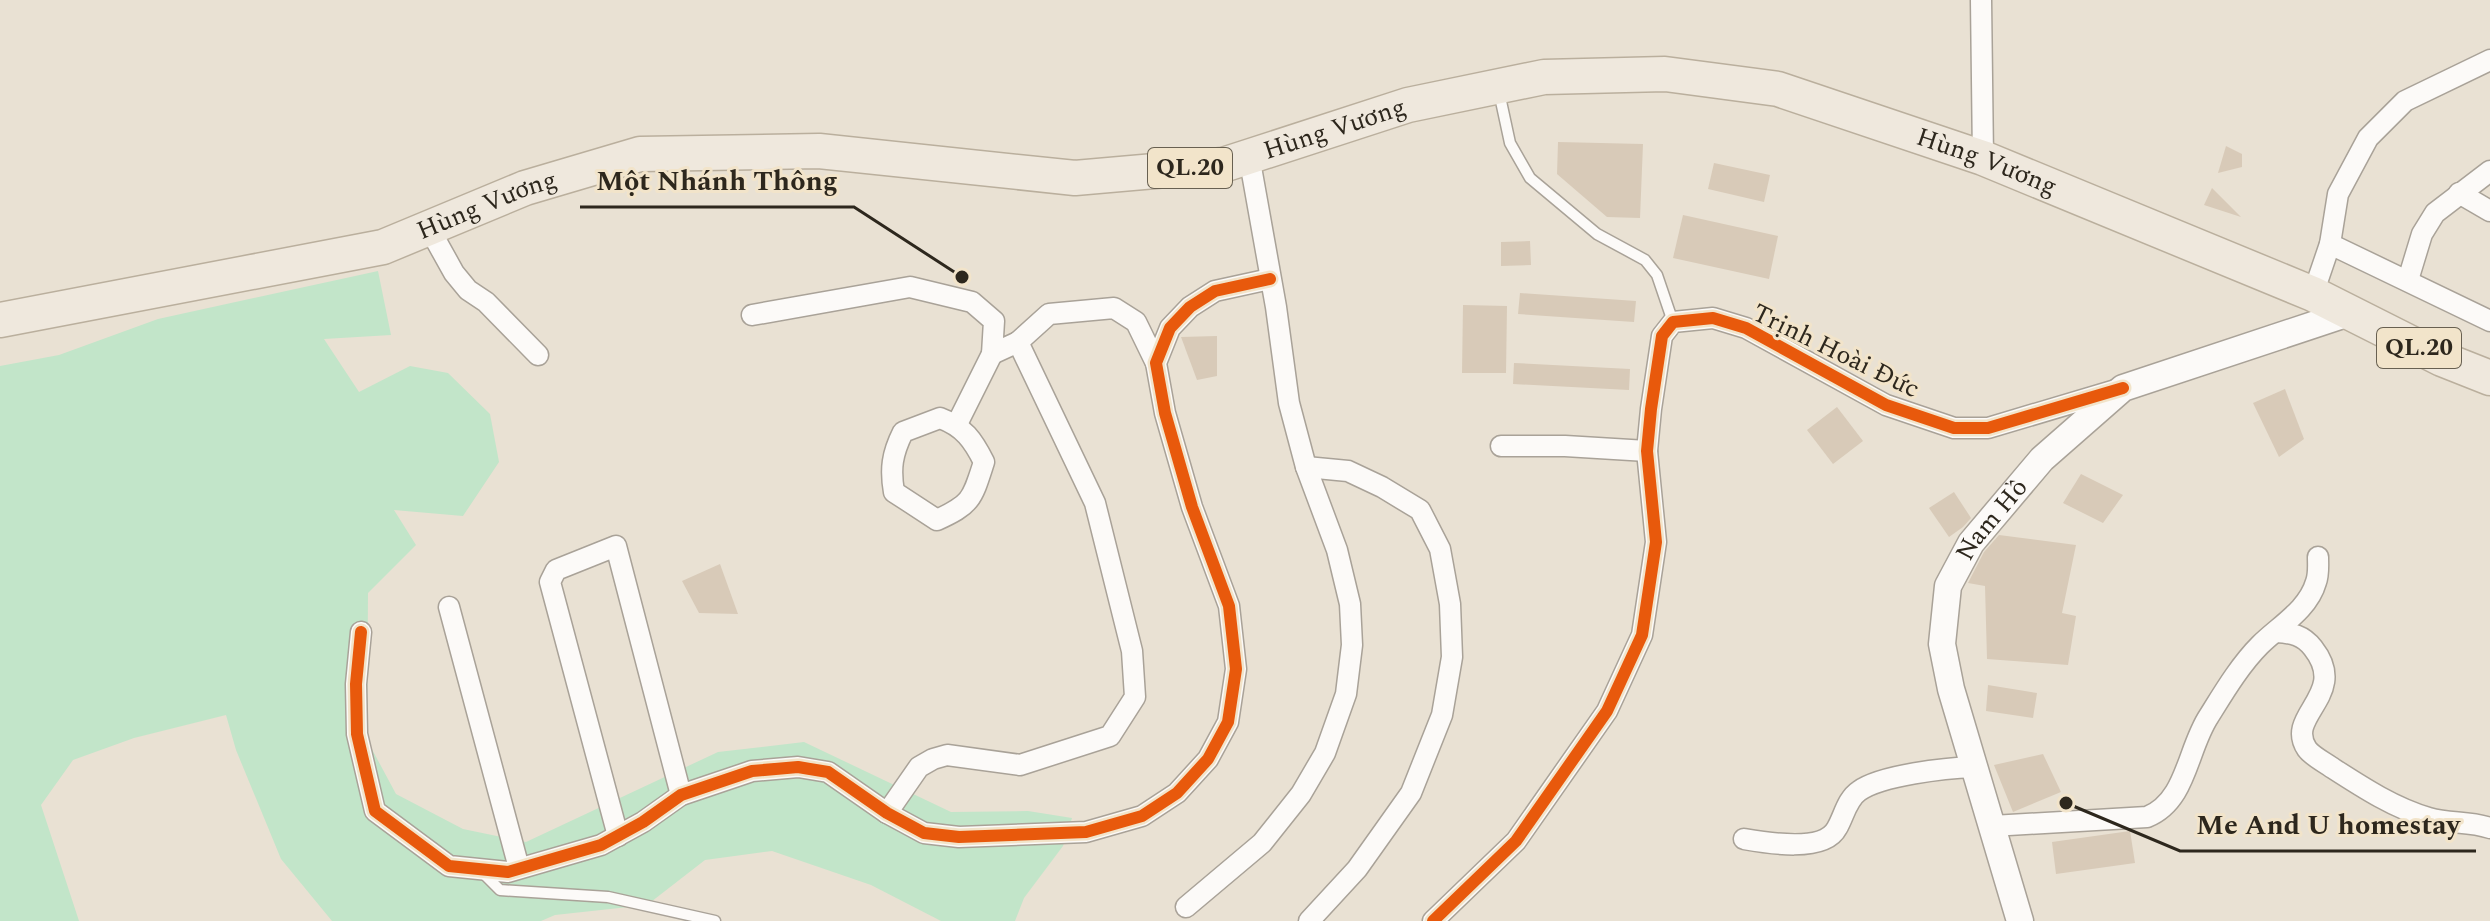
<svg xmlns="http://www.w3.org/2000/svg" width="2490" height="921" font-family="Spectral,serif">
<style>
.green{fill:#c2e5c9}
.building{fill:#d8cab8}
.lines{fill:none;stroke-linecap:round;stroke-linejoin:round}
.service-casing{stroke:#a9a298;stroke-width:13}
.minor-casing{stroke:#a9a298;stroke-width:23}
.tertiary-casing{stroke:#a9a298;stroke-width:29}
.trunk-casing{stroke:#baaf9d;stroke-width:37}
.service{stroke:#fcfaf8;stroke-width:10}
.minor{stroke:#fcfaf8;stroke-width:20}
.tertiary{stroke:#fcfaf8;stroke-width:26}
.trunk{stroke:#efe8dd;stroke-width:34}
.cycleway-casing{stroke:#f2e4ca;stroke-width:17}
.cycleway{stroke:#e8590c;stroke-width:12}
.labels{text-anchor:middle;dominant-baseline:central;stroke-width:6;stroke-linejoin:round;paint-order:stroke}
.shield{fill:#f2e4ca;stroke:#686051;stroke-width:2}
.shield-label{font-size:24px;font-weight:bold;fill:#2d271d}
.street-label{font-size:26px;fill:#2d271d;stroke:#f2e4ca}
.leader{fill:none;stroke:#2d271d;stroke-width:3}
.callout-dot{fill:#2d271d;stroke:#f2e4ca;stroke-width:3}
.callout-label{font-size:28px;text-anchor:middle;font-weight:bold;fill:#2d271d;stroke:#f2e4ca;stroke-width:6;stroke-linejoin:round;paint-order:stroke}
</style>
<rect width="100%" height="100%" fill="#e9e1d3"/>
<polygon class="green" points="378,271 391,335 324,339 359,392 410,366 448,373 490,414 499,462 463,516 394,510 416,545 368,593 367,740 396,794 463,829 526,842 718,752 804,742 951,812 1028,811 1072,818 1063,846 1024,898 1015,921 941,921 871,885 772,851 705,860 647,905 555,915 541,921 332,921 281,859 236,750 226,715 134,738 73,760 41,805 79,921 0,921 0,366 59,355 158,319"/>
<g class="building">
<polygon points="1558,142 1643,144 1640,218 1607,217 1557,174"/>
<polygon points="2226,146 2242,154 2242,167 2218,173"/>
<polygon points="1714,163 1770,175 1764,202 1708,189"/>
<polygon points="2212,188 2241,217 2204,205"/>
<polygon points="1683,215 1778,236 1769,279 1673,258"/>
<polygon points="1530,241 1531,265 1501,266 1501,242"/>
<polygon points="1520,293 1636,301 1634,322 1518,314"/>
<polygon points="1463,305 1507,306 1506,373 1462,373"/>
<polygon points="1217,336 1217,376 1197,380 1181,337"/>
<polygon points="1514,363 1630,369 1629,390 1513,384"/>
<polygon points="2285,389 2304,439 2279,457 2253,403"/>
<polygon points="1837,407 1863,441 1833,464 1807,430"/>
<polygon points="2081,474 2123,495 2103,523 2063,503"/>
<polygon points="1954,492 1971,518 1963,527 1949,537 1929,508"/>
<polygon points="1999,535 2076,545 2062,613 2076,616 2068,665 1987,659 1985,586 1968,583 1984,552"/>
<polygon points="720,564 738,614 699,613 682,581"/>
<polygon points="1988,685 2037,693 2033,718 1986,711"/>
<polygon points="2043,754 2061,792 2013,812 1994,765"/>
<polygon points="2130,831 2135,863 2056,874 2052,842"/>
</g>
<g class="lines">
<defs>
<g id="service">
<polyline points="1499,92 1510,143 1530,178 1597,234 1645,260 1657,275 1673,322"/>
<polyline points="480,870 500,890 608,897 715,921"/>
</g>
<g id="minor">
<polyline points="1981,0 1983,158"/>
<polyline points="2459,193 2490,211"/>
<polyline points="429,228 454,273 468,290 486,302 538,355"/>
<polyline points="2330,244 2490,321"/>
<polyline points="2408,280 2422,234 2435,213 2490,171"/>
<polyline points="2313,294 2330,244 2338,194 2368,138 2405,101 2490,60"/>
<polyline points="752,315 910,287 972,302 994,321 992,354 1018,342"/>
<path d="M940,418C964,427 973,440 984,462C972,499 972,504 937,520L894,492C890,469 892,454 903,432Z"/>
<polyline points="957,424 992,354"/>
<polyline points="1501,446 1565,446 1647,451"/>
<polyline points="1306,467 1348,471 1382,487 1420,510 1440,549 1450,604 1452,657 1442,715 1411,793 1357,869 1309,921"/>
<polyline points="449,607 519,868"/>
<polyline points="361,632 356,684 357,734 375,811 449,866 508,872 601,845 643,822 681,795 752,771 798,767 828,772 887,813 924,833 959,837 1086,832 1142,816 1177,793 1208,759 1228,722 1236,669 1229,606 1192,507 1165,413 1156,363 1170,328 1190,307 1215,291 1270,279"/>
<path d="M2276,632C2292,633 2303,635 2313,648C2350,695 2284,715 2307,749C2312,756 2324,762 2331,767C2362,787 2394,808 2429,818C2449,824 2470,821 2490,828"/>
<polyline points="887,813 919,767 933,759 947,755 1020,765 1110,736 1135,697 1132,651 1095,503 1018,342 1049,314 1114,308 1136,322 1156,363"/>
<path d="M1992,826L2147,817C2187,801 2187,749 2209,716C2224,692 2240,665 2260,645C2279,626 2308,610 2316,582C2319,574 2318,565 2318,557"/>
<polyline points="618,836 550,582 556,570 616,546 681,795"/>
<path d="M1744,839C1767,843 1824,853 1837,828C1844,816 1847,799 1859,791C1881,775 1946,768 1974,767"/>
<polyline points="1186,907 1262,843 1301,794 1325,753 1346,694 1352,645 1350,604 1337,550 1306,467 1289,403 1276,307 1249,156"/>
<polyline points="1433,921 1516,841 1607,711 1642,635 1656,542 1647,451 1651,409 1662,336 1673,322 1713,318 1746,328 1886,405 1954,428 1988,428 2119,389"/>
</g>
<g id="tertiary">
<path id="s1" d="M2020,921L1951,689L1942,644L1948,586L1971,543L2042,459L2123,388L2349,313"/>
</g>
<g id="trunk">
<path id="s2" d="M0,320L383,247L525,188L640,154L819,151L1075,178L1223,165L1408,105L1544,77L1665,74L1778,89L1983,158L2313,294L2442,359L2490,378"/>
</g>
</defs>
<use href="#service" class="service-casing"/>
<use href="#minor" class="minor-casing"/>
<use href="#tertiary" class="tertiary-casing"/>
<use href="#trunk" class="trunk-casing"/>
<use href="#service" class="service"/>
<use href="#minor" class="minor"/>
<use href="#tertiary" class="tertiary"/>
<use href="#trunk" class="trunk"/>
<defs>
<g id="cycleway">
<polyline points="361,632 356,684 357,734 375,811 449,866 508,872 601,845 643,822 681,795 752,771 798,767 828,772 887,813 924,833 959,837 1086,832 1142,816 1177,793 1208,759 1228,722 1236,669 1229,606 1192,507 1165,413 1156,363 1170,328 1190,307 1215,291 1270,279"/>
<polyline points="1433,921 1516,841 1607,711 1642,635 1656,542 1647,451 1651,409 1662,336 1673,322 1713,318 1746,328 1886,405 1954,428 1988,428 2123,388"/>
</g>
</defs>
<use href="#cycleway" class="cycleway-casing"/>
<use href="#cycleway" class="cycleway"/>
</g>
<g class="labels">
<g class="shield">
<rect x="1148" y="148" width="84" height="40" rx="6"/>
<rect x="2377" y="328" width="84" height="40" rx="6"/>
</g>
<g class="shield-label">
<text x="1190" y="168">QL.20</text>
<text x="2419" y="348">QL.20</text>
</g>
<g class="street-label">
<text stroke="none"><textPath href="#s2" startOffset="1366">Hùng Vương</textPath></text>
<text stroke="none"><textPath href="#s2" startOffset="2038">Hùng Vương</textPath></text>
<text stroke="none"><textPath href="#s2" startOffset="502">Hùng Vương</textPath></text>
<text transform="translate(1836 351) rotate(26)">Trịnh Hoài Đức</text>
<text stroke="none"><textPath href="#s1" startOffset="426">Nam Hồ</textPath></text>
</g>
</g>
<path class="leader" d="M962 277L854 207H580M2066 803L2180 851H2476"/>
<g class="callout-dot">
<circle cx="962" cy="277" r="8"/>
<circle cx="2066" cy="803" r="8"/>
</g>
<g class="callout-label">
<text x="717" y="190">Một Nhánh Thông</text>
<text x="2328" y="834">Me And U homestay</text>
</g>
</svg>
